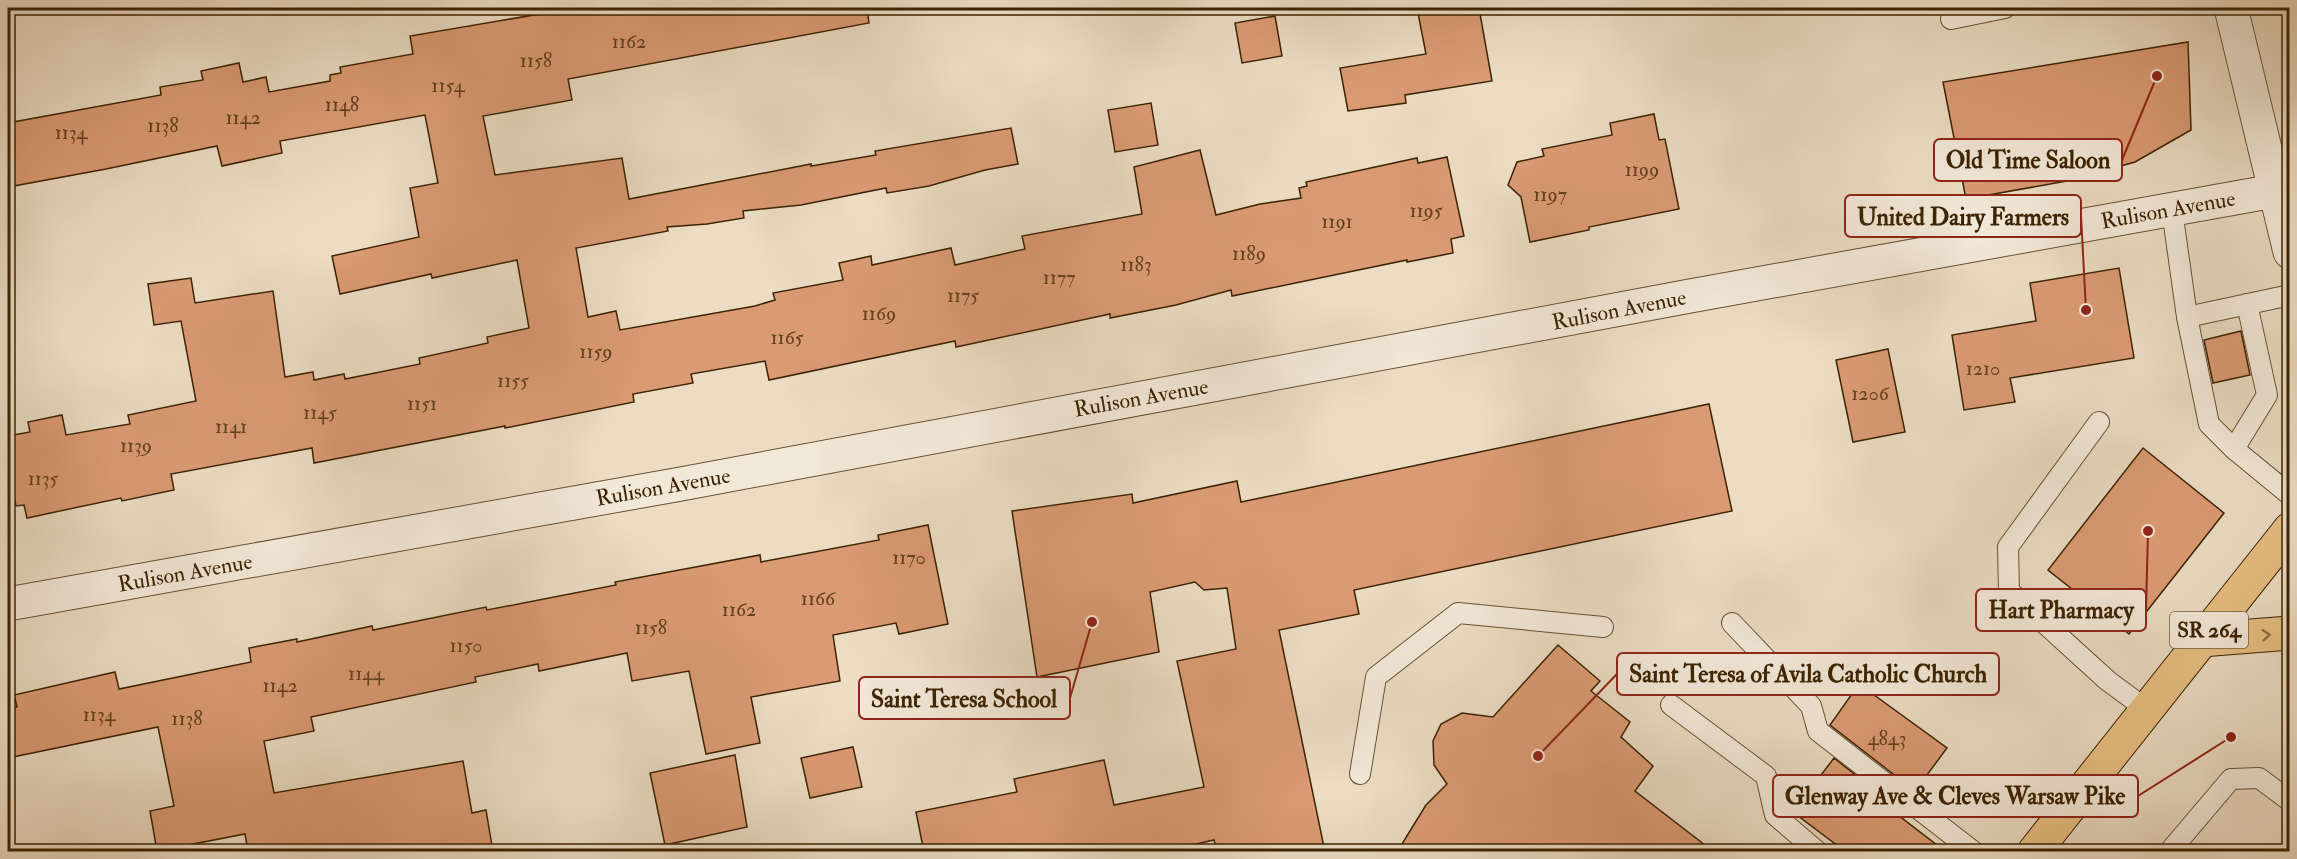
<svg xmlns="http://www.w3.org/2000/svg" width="2297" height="859" font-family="'IM FELL Double Pica',serif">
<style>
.building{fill:#da9a73;stroke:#3c2302;stroke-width:1.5}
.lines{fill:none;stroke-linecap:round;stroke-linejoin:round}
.service-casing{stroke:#685132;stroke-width:22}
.minor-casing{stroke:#685132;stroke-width:35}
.tertiary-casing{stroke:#685132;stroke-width:35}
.primary-casing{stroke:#3c2302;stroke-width:35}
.service{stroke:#f2e8d8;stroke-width:20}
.minor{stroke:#f2e8d8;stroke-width:33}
.tertiary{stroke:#f2e8d8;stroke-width:33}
.primary{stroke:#e6be82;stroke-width:33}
.oneway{stroke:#917042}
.labels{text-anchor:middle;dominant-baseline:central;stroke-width:5;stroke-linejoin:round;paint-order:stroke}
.number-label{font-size:20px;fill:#64411e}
.shield{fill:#f2e8d8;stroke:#735e42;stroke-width:1.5}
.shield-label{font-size:21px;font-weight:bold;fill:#3c2302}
.street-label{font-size:22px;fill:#3c2302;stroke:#f2e8d8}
.leader{fill:none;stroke:#8f2418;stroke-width:2}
.callout-dot{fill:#8f2418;stroke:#f2e8d8;stroke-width:2}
.callout{fill:#f2e8d8;stroke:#8f2418;stroke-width:2}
.callout-label{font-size:24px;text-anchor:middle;font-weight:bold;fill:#3c2302}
</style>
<rect width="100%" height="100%" fill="#ebdcc3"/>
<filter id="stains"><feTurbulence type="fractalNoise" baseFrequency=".00333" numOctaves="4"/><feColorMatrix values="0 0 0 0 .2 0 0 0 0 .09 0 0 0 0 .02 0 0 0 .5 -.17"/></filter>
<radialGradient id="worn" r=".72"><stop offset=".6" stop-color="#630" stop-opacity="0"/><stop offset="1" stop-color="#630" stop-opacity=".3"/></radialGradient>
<g class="building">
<polygon points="575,8 867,8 869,23 568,79 572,100 483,116 495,175 622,158 629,199 811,164 811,166 876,155 875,151 1011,128 1018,164 985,170 929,186 887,193 886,188 801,205 743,211 744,218 707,224 667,227 668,231 576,248 588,317 616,311 620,330 755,306 775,300 773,293 843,280 839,263 871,256 872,265 951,248 955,265 1025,249 1022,236 1142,214 1134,167 1200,150 1216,215 1260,204 1301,198 1299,188 1307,186 1306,182 1417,158 1418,163 1447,157 1464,236 1451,239 1453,253 1407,262 1407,260 1232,296 1231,290 1176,305 1110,318 1110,314 956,347 955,341 769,380 765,361 691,374 693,383 633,394 634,402 505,428 505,426 314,463 312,448 171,474 174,490 122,501 121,498 27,518 24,505 16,506 8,466 8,436 30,432 28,422 62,415 66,435 130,424 128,415 196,401 181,321 154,325 148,284 191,278 195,303 273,291 285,377 313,372 314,380 344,374 345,379 420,364 419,358 488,343 487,337 529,328 517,260 432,278 431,274 340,294 332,256 419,237 410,188 438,183 425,115 280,141 282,153 222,166 217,146 106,169 8,187 8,123 161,95 160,87 203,80 201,71 239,63 243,82 266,77 269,92 330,81 330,75 341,73 340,67 413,54 410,36"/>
<polygon points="1417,8 1479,8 1492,81 1405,95 1406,103 1348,111 1340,68 1426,54"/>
<polygon points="1275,16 1282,56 1242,63 1235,23"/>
<polygon points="2188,42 2191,130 2135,162 2067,181 1966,199 1943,82"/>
<polygon points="1151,103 1158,145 1115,152 1108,110"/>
<polygon points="1654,114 1659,140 1665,139 1679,209 1589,227 1589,230 1530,242 1521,197 1508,185 1517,162 1544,156 1542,149 1612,135 1610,123"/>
<polygon points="2119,268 2134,358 2010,378 2015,402 1964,410 1952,335 2036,321 2030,283"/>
<polygon points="2241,331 2250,375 2213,383 2204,340"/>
<polygon points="1888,349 1905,432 1853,442 1836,360"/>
<polygon points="1709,404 1732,511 1354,590 1359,614 1279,630 1325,852 1217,852 1214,840 1161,852 924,852 916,812 1017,792 1014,779 1104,760 1114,805 1204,787 1177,661 1236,649 1227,588 1204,590 1195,582 1150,592 1159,652 1037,677 1012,511 1132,494 1133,503 1237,481 1241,502"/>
<polygon points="2143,448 2224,513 2129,634 2048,570"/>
<polygon points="928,525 948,624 899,634 896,623 833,635 840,681 751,697 760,743 706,754 689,671 632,681 627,653 539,671 538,664 475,677 476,682 311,717 314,731 264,741 274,793 463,761 472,813 486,810 493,852 248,852 245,834 157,851 150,811 174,806 158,727 8,758 8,709 17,707 14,695 115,672 119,689 251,662 249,648 297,639 297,642 372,626 373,630 486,607 487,610 616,585 615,582 760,555 761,562 879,540 878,535"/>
<polygon points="1558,645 1600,681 1591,691 1630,722 1621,737 1653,766 1635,791 1714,852 1397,852 1426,805 1447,784 1434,765 1433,741 1441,724 1462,713 1493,717"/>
<polygon points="1859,684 1947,748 1915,791 1830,725"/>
<polygon points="853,747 862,787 810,798 801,758"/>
<polygon points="735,755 747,827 665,845 650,773"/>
<polygon points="1834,758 1901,811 1898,815 1946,852 1846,852 1793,812"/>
</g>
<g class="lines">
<defs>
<g id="service">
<polyline points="1951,19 2005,8"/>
<polyline points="2172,210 2187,317 2209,424 2234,449 2290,495"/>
<polyline points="2187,317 2290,295"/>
<polyline points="2099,422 2008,547 2009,591 2108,681 2146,709"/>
<polyline points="2234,449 2267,395 2247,304"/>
<polyline points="1732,623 1811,706 1818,731 1974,852"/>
<polyline points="1671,705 1766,776 1775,815 1818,852"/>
<polyline points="1360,774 1376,677 1458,613 1603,627"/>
<polyline points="2169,852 2231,779 2259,778 2290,801"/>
</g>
<polyline id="minor" points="8,604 681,484 1690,296 2274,191"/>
<polyline id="tertiary" points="2231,8 2290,252"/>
<g id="primary">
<polyline points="2201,640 2290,633"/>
<polyline points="2034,852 2290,529"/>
</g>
</defs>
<use href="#service" class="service-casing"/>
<use href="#minor" class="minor-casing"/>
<use href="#tertiary" class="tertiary-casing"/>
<use href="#primary" class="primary-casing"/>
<use href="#service" class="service"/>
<use href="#minor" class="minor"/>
<use href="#tertiary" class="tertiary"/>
<use href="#primary" class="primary"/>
</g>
<defs><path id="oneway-chevron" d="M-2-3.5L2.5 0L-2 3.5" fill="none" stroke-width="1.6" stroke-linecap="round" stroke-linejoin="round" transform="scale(1.5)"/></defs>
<use class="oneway" href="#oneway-chevron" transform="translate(2266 635) rotate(-5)"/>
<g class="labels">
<g class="number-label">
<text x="629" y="41">1162</text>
<text x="536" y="60">1158</text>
<text x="448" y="85">1154</text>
<text x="342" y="104">1148</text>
<text x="243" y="117">1142</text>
<text x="163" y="125">1138</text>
<text x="71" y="132">1134</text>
<text x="1642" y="169">1199</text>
<text x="1550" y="194">1197</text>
<text x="1426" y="210">1195</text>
<text x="1337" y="221">1191</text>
<text x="1249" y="253">1189</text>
<text x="1136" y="264">1183</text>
<text x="1059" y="277">1177</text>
<text x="963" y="295">1175</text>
<text x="879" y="313">1169</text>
<text x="787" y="337">1165</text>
<text x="596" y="351">1159</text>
<text x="1983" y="368">1210</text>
<text x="513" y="380">1155</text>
<text x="1870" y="393">1206</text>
<text x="422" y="403">1151</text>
<text x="320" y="412">1145</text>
<text x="231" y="426">1141</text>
<text x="136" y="445">1139</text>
<text x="43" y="478">1135</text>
<text x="909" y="557">1170</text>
<text x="818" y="598">1166</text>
<text x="739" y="609">1162</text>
<text x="651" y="627">1158</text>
<text x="466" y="645">1150</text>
<text x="366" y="673">1144</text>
<text x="280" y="685">1142</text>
<text x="99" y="714">1134</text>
<text x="187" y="718">1138</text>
<text x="1887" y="738">4843</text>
</g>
<rect class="shield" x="2170" y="612" width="78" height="36" rx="4.5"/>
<g class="shield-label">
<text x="2209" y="630">SR 264</text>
</g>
<g class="street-label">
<text transform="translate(2168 210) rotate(-10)">Rulison Avenue</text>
<text transform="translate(1619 310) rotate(-11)">Rulison Avenue</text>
<text transform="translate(1141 398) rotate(-10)">Rulison Avenue</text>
<text transform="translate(663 487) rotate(-10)">Rulison Avenue</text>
<text transform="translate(185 573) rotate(-10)">Rulison Avenue</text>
</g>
</g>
<path class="leader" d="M2157 76L2122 160M2086 310L2081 216M2148 531L2146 610M1538 756L1617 674M1092 622L1070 698M2231 737L2138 796"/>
<g class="callout-dot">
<circle cx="2157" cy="76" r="6"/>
<circle cx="2086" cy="310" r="6"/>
<circle cx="2148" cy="531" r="6"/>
<circle cx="1538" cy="756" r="6"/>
<circle cx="1092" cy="622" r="6"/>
<circle cx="2231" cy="737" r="6"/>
</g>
<g class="callout">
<rect x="1934" y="139" width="188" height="42" rx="6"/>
<rect x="1845" y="195" width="236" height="42" rx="6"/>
<rect x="1976" y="589" width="170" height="42" rx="6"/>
<rect x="1617" y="653" width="382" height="42" rx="6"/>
<rect x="859" y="677" width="211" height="42" rx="6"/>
<rect x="1773" y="775" width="365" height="42" rx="6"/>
</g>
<g class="callout-label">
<text x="2028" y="168">Old Time Saloon</text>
<text x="1963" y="225">United Dairy Farmers</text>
<text x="2061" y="618">Hart Pharmacy</text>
<text x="1808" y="682">Saint Teresa of Avila Catholic Church</text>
<text x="964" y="707">Saint Teresa School</text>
<text x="1955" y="804">Glenway Ave &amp; Cleves Warsaw Pike</text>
</g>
<rect width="2297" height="859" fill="none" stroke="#ebdcc3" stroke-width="30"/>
<rect x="9" y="9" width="2279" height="841" fill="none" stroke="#3c2302" stroke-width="3"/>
<rect x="15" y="15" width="2267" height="829" fill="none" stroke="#3c2302" stroke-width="1.5"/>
<rect width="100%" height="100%" filter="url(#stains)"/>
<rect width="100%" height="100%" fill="url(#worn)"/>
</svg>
